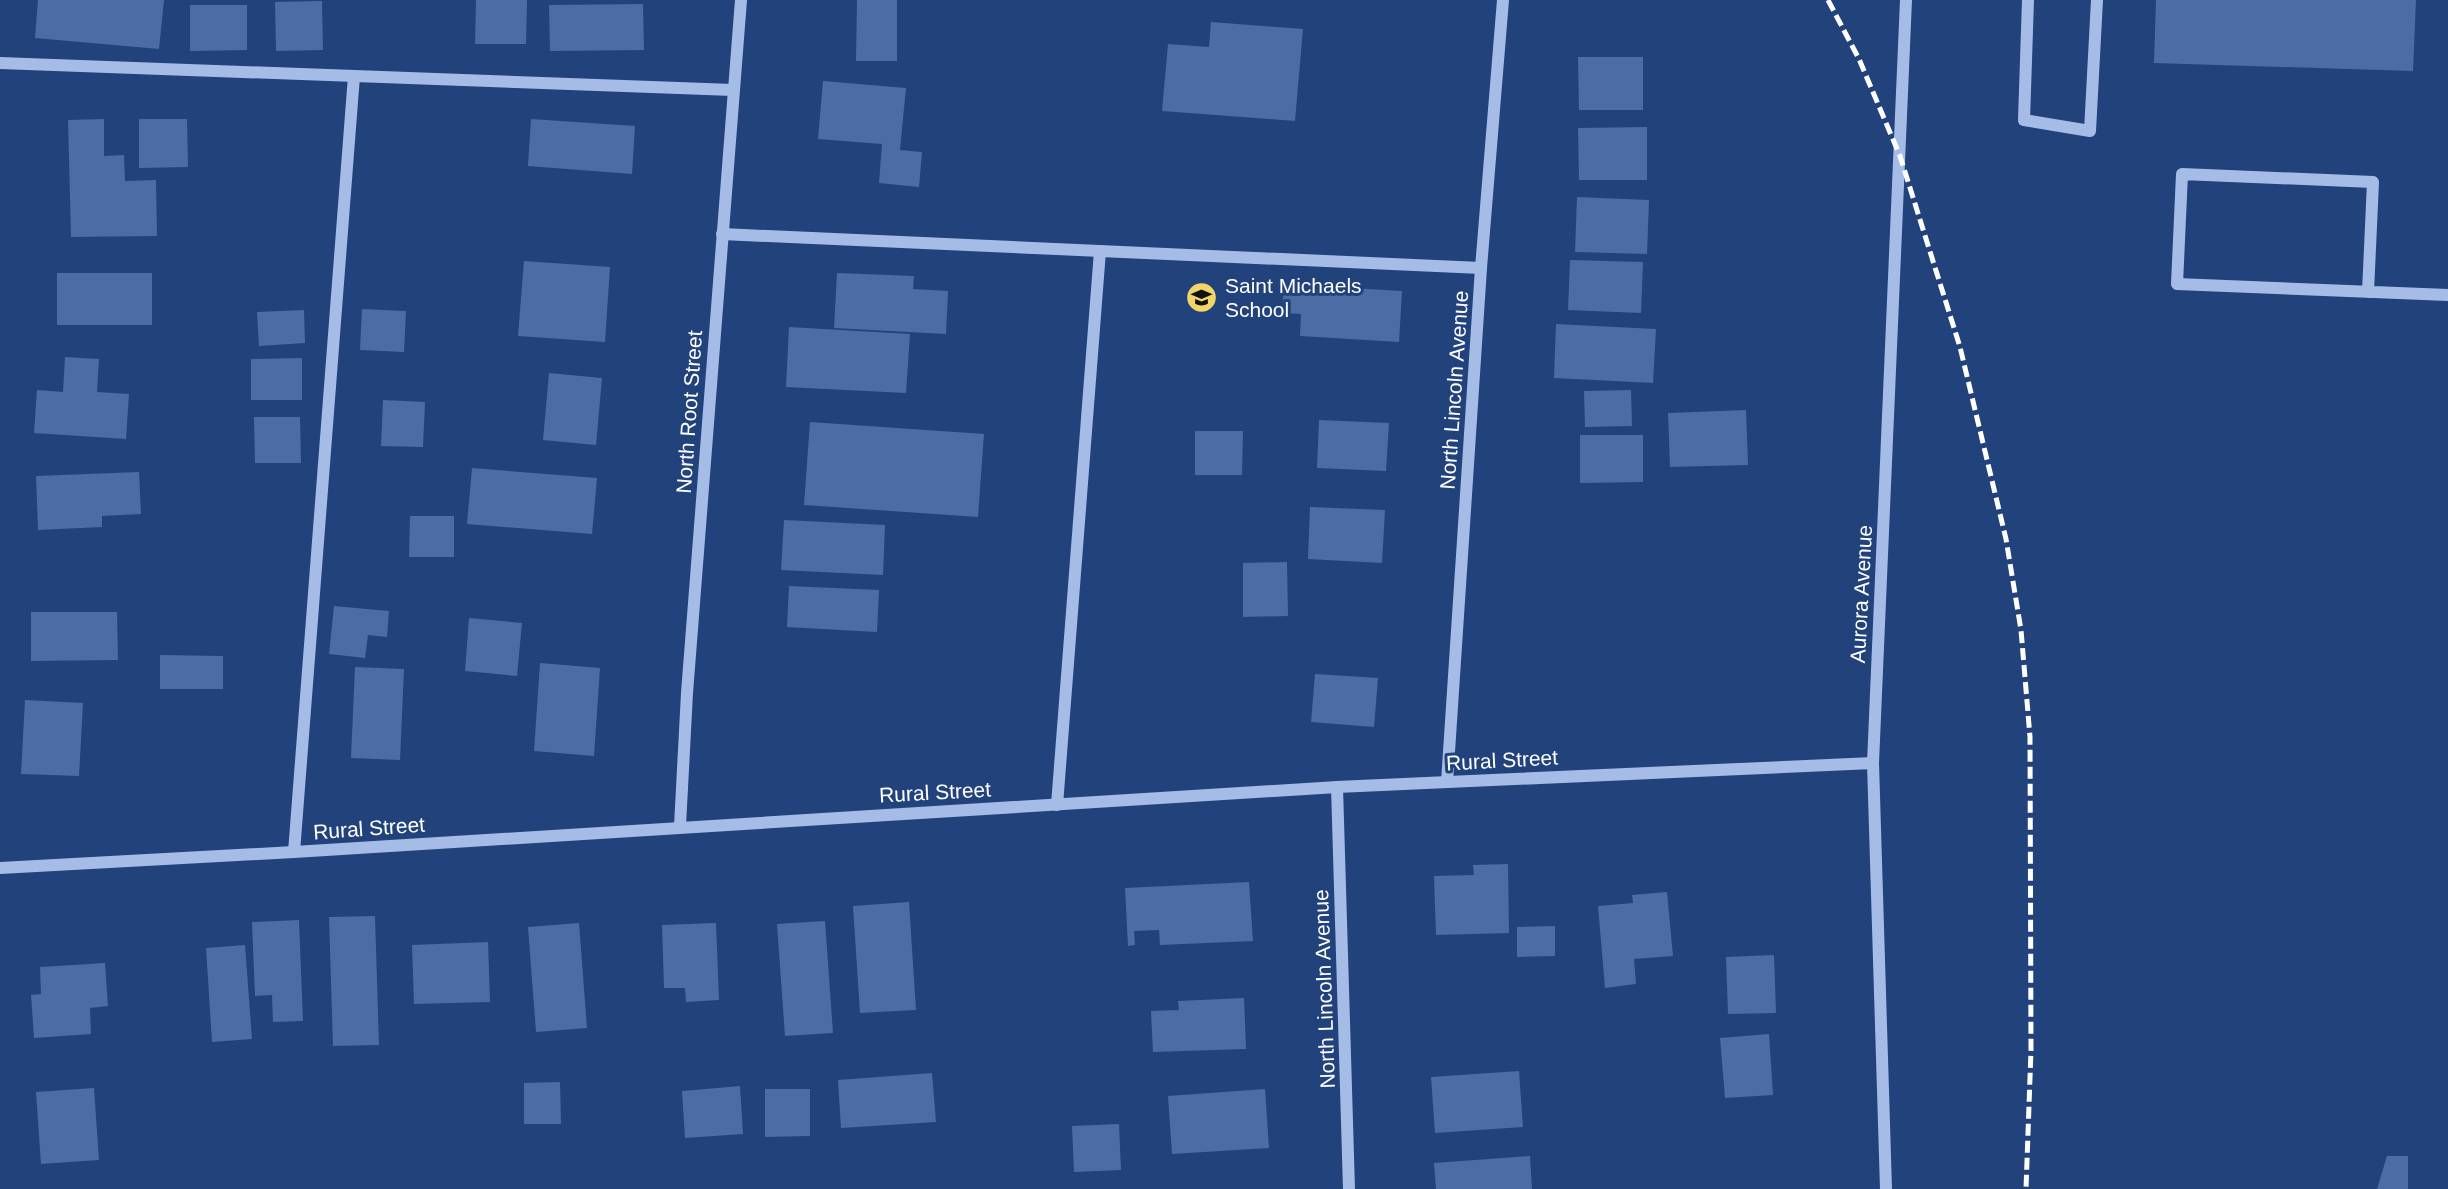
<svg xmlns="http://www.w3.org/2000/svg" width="2448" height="1189" font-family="Arial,sans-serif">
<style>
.building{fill:#4b6ca5}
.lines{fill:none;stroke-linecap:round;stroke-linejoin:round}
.minor{stroke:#a5bde6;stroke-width:12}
.rail{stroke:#fff;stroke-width:5;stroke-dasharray:12 5;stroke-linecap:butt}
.labels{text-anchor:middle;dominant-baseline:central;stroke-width:6;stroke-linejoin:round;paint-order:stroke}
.poi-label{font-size:21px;fill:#fff;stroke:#22427c;text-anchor:start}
.street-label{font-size:21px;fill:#fff;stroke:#22427c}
</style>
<rect width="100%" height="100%" fill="#22427c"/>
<g class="building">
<polygon points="38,0 164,0 159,49 35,38"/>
<polygon points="476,0 527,0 526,44 475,44"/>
<polygon points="857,0 897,0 897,61 856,61"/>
<polygon points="2156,0 2416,0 2413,71 2154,63"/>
<polygon points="322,1 323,50 276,51 275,2"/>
<polygon points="643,4 644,50 550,51 549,5"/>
<polygon points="190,5 247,5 247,50 190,51"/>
<polygon points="1211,22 1303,29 1295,121 1162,111 1168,44 1209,47"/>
<polygon points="1578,57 1643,57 1643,110 1579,110"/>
<polygon points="823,81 906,88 900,150 922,152 919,187 879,183 882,144 818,139"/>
<polygon points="104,119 104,156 124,155 125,181 156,180 157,236 71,237 68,120"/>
<polygon points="139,119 187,119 188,167 139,168"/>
<polygon points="531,119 635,126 632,174 528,166"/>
<polygon points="1647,127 1647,180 1579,180 1578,128"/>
<polygon points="1577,197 1649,200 1647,254 1575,252"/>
<polygon points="1570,260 1643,262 1641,313 1568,310"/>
<polygon points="524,261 610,267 605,342 518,336"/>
<rect x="57" y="273" width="95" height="52"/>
<polygon points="837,273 914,276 913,289 948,291 946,334 834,328"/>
<polygon points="1284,284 1402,291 1399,342 1300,336 1301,314 1282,313"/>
<polygon points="362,309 406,311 404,352 360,350"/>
<polygon points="304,310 305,343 259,346 257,312"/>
<polygon points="1556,324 1656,329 1653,383 1554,378"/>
<polygon points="789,327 910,334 906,393 786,387"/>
<polygon points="65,357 99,359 97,392 129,394 126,439 34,433 37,390 63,392"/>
<polygon points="302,358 302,400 251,400 251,359"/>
<polygon points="549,373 602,378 596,445 543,440"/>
<polygon points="1631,390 1632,426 1585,427 1584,391"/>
<polygon points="383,400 425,402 423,447 381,446"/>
<polygon points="1746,410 1748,465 1670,467 1668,413"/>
<polygon points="254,417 300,417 301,463 255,463"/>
<polygon points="1319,420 1389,423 1386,471 1317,468"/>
<polygon points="810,422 984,434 978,517 804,505"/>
<polygon points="1195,431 1243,431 1242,475 1195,475"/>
<polygon points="1580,435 1643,435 1643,482 1580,483"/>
<polygon points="472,468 597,478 592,534 467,524"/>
<polygon points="139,472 141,514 102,516 102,527 38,530 36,476"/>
<polygon points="1310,507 1385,510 1382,563 1308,559"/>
<polygon points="410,516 454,516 454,557 409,557"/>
<polygon points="784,520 885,525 883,575 781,570"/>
<polygon points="1287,562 1288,616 1243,617 1243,563"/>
<polygon points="789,586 879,590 877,632 787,627"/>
<polygon points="334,606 389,611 387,637 368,635 365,658 329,654"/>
<polygon points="31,612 117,612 118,660 31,661"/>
<polygon points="469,618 522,623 517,676 465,671"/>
<polygon points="160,655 223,656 223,689 160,689"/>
<polygon points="540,663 600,668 594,756 534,751"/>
<polygon points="355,667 404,669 400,760 351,758"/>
<polygon points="1315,674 1378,678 1374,727 1311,722"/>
<polygon points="25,700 83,703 79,776 21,774"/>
<polygon points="1508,864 1509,933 1436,935 1434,876 1474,875 1473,865"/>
<polygon points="1249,882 1253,941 1160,945 1159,930 1134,931 1135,945 1128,946 1125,888"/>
<polygon points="1667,892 1673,956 1634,959 1636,984 1605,988 1598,906 1633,903 1632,895"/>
<polygon points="909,902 916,1010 860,1013 853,906"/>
<polygon points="375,916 379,1045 333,1046 329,917"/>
<polygon points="299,920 303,1021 273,1022 272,995 255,996 252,922"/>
<polygon points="825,921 833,1033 785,1036 777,924"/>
<polygon points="579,923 587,1028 536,1032 528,927"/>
<polygon points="716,923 719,1000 686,1002 685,988 664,988 662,925"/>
<polygon points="1555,926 1555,956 1517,957 1517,927"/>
<polygon points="488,942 490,1002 414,1004 412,945"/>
<polygon points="245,945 252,1039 212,1042 206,948"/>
<polygon points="1774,955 1776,1013 1728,1014 1726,957"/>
<polygon points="105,963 108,1006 90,1008 91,1034 34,1038 31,995 41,994 40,967"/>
<polygon points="1244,998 1246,1049 1153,1052 1151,1011 1179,1010 1178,1001"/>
<polygon points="1769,1034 1773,1095 1725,1098 1720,1038"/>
<polygon points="1519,1071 1523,1127 1435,1133 1431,1077"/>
<polygon points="932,1073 936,1122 841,1128 838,1080"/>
<polygon points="560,1082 561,1124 524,1124 524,1083"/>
<polygon points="740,1086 743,1134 685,1138 682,1091"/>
<polygon points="94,1088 99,1160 41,1164 36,1092"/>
<polygon points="765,1089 810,1089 810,1136 765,1137"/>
<polygon points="1265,1089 1269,1148 1172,1154 1168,1096"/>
<polygon points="1119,1124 1121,1170 1074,1172 1072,1126"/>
<polygon points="1530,1156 1532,1189 1436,1189 1434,1163"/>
<polygon points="2387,1156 2408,1156 2408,1189 2377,1189"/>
</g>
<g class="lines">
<g class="minor">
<polyline points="2028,0 2024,120 2090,131 2097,0"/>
<polyline points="0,63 733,90"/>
<polyline points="722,234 1481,268"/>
<polyline points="2368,292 2373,182 2182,174 2177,284 2448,295"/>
<polyline points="1447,782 1481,268 1503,0"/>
<polyline points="1337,787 1349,1189"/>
<polyline points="1057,805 1100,251"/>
<polyline points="680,826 687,693 741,0"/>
<polyline points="294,852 354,76"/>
<polyline points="0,868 294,852 1337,787 1873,763"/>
<polyline points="1886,1189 1873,763 1906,0"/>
</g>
<polyline class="rail" points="1828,0 1859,59 1900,156 1960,347 2006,539 2021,630 2030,737 2031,1050 2026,1189"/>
</g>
<defs>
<symbol id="school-disc" viewBox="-11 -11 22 22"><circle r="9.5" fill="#f1d568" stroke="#22427c"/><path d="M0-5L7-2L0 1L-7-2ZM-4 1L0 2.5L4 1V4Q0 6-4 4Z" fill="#111"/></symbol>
</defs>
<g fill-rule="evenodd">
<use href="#school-disc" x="1184" y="280" width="35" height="35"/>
</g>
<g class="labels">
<g class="poi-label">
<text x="1225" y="285">Saint Michaels<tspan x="1225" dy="24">School</tspan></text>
</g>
<g class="street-label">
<text transform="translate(1454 390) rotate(-86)">North Lincoln Avenue</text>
<text transform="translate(689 412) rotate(-86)">North Root Street</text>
<text transform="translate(1861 594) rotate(-87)">Aurora Avenue</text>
<text transform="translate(1502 760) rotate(-3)">Rural Street</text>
<text transform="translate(935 792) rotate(-3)">Rural Street</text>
<text transform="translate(369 828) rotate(-4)">Rural Street</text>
<text transform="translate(1324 989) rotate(-92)">North Lincoln Avenue</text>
</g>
</g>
</svg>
